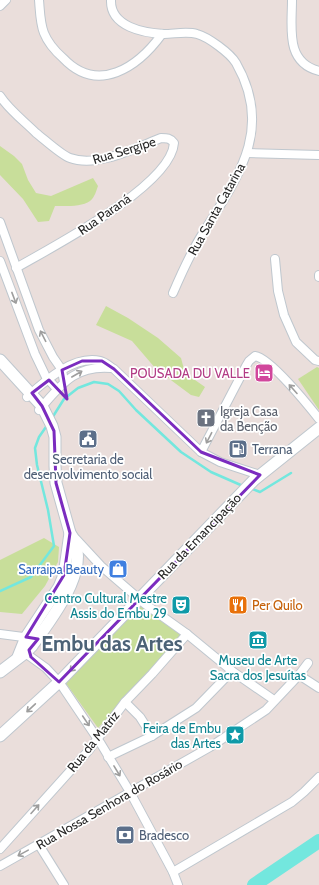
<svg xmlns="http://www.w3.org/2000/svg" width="319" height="885" font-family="Cabin,sans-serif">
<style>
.green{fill:#c8de9a}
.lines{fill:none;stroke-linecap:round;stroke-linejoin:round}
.stream{stroke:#73e7de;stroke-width:2.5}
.river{stroke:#73e7de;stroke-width:14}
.street-casing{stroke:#bfc7ce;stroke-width:10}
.secondary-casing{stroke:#bfc7ce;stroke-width:13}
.street{stroke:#fff;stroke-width:8}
.secondary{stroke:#fff;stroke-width:11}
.oneway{stroke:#9e9e9e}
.marked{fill:none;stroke:#7b2cbf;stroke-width:3;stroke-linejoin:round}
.labels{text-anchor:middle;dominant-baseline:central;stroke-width:3.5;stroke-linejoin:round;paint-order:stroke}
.street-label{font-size:13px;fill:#282828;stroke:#fff}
.hotel-label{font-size:13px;fill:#b23c85;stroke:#fff;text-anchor:end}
.worship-label{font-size:13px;fill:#5b616d;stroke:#fff;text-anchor:start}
.service-label{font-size:13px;fill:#4e5e75;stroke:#fff;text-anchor:start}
.shop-label{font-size:13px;fill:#366cbe;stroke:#fff;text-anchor:end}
.culture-label{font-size:13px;fill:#0d838f;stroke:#fff;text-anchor:end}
.food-label{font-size:13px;fill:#c56008;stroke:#fff;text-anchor:start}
.town-label{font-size:21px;font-weight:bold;fill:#4c6276;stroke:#fff}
</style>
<rect width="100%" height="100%" fill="#eadedb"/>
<g class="green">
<path d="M0,146L14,156L22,164L28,180L36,193L51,196L93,178L98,186C96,191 95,197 90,201C82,207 65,206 55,206L49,221L38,222L23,199L0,175Z"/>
<polygon points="106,306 128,318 158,338 181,358 185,373 205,387 199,397 191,395 156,369 132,341 96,325"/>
<polygon points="317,367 319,368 319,410 298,379"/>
<polygon points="44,538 59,547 58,562 45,586 22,614 0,612 0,560"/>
<polygon points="139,603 183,635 98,728 65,682"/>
</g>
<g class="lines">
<g class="stream">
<polyline points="52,418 64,399 78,388 94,382 108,384 119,391 136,410 181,452 211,472 243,486"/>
<polyline points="250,488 260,492 291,473"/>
<polyline points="0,591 31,577 54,546 48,510 37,465 35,448 39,437 48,424"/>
</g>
<polyline class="river" points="254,885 319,841"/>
<defs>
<g id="street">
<path d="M39,0C40,11 40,23 44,33C48,43 55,51 63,58C98,95 138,67 162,34"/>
<path d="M111,0C110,27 144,33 164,34C174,34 187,31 197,34C208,37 230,53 236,63C274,129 238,177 203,233C191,252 182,272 173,293"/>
<path d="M292,0C292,28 285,62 319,71"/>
<polyline points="0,6 6,0"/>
<path d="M0,96C9,110 24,121 36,133C44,139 61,155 70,158C97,168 135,148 161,138C167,138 170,138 174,143C171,186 52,247 16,268"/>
<polyline points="247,153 319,155"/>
<polyline points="0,222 39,330 53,357 62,370 64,382"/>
<polyline points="275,259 278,291 284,315 296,342 315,360 319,361"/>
<polyline points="0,261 35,354 46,377 57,389"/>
<polyline points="319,275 319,277"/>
<path d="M27,397C45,381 73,355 100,361C105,362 109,366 114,369L201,452L220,462L260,475"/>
<path d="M39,410C61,385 74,365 111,368"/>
<path d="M201,452L246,366L249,361L255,356C270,358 308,405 319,419"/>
<polyline points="76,539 101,566 145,604 187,634 232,671 274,700"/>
<polyline points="0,634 31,638"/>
<polyline points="21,650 46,668 59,682 64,689 101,744 130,792 173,872 178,885"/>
<polyline points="299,675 319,688"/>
<polyline points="125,702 140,717 152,736"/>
<polyline points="108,757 152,736 196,708 232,671"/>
<polyline points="39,845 64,885"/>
<polyline points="0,849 89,750 125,702 152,674 187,634"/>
<polyline points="0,866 210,747 266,710 299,675 308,663"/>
<polyline points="173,872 292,802 304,792 319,777"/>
</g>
<g id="secondary">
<path d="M0,360L42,406L52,426L55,437V466L56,483L70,533C95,566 51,619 32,646L25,653L0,672"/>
<polyline points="18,657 26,637 59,587 64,575 70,533"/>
<polyline points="0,736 59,682 254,480 319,428"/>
</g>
</defs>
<use href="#street" class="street-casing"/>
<use href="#secondary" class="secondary-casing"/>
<use href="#street" class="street"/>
<use href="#secondary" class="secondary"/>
</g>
<defs><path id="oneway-shaft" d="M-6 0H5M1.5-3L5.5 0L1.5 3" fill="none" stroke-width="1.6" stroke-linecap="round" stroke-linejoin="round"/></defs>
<g class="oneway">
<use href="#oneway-shaft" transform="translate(14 298) rotate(69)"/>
<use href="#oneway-shaft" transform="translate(43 336) rotate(-117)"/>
<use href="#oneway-shaft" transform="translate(77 374) rotate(-30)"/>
<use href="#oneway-shaft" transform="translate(293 389) rotate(-132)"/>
<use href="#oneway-shaft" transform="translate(209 438) rotate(117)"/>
<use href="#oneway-shaft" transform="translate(74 667) rotate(134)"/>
<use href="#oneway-shaft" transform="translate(31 708) rotate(137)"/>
<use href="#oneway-shaft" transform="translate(86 721) rotate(56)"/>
<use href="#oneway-shaft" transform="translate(117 771) rotate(59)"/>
<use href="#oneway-shaft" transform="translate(35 809) rotate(-48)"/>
<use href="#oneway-shaft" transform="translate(23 853) rotate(151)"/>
</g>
<path class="marked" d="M82,361H102L114,369L201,452L260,475L59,682L31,657L29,650L38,639L26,637L64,575L70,533L56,483L54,431L42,406L32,393L49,380L67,399L62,370Z"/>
<defs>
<symbol id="hotel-square" viewBox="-11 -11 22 22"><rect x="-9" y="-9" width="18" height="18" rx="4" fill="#d1479c" stroke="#fff"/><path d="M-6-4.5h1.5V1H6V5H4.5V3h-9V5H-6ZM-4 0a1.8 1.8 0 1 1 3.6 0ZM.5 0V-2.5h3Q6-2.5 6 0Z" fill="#fff"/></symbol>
<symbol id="church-square" viewBox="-11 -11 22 22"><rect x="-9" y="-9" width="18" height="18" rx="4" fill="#6b7280" stroke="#fff"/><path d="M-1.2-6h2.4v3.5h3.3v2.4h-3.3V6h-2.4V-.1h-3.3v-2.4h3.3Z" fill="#fff"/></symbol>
<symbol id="civic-square" viewBox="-11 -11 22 22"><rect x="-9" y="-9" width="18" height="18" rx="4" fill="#5c6f8a" stroke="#fff"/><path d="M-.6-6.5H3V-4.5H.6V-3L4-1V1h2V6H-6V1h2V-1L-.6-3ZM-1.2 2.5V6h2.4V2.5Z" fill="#fff"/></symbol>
<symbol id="fuel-square" viewBox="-11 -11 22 22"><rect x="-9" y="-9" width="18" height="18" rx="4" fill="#5c6f8a" stroke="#fff"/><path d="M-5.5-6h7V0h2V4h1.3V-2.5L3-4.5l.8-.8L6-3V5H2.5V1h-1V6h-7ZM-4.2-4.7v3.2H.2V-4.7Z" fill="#fff"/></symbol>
<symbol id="shop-square" viewBox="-11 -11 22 22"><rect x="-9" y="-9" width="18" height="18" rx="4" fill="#3f7fe0" stroke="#fff"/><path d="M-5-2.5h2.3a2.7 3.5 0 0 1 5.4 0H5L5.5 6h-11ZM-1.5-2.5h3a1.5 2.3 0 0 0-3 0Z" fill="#fff"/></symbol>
<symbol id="theatre-square" viewBox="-11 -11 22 22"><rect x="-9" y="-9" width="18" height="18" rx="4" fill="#0f9aa8" stroke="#fff"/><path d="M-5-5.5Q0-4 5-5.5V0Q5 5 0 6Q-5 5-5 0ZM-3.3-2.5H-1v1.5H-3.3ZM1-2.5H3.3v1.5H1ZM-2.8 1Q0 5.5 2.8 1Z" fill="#fff"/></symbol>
<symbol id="restaurant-square" viewBox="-11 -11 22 22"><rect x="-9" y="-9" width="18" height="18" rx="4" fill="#e8710a" stroke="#fff"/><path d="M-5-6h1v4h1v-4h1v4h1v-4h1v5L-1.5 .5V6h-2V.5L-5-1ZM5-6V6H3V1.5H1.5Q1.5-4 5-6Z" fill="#fff"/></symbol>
<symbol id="museum-square" viewBox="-11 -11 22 22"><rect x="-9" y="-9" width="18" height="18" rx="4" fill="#0f9aa8" stroke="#fff"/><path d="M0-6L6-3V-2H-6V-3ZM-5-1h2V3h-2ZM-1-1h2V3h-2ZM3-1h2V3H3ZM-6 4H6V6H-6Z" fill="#fff"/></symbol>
<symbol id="sight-square" viewBox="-11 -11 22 22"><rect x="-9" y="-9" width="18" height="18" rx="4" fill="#0f9aa8" stroke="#fff"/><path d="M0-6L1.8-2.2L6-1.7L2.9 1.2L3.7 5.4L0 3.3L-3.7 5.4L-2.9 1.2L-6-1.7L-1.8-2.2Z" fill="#fff"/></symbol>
<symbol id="bank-square" viewBox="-11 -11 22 22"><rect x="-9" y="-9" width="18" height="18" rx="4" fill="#5c6f8a" stroke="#fff"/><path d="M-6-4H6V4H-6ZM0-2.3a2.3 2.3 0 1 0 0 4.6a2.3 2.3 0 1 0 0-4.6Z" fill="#fff"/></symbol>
</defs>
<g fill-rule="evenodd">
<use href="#hotel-square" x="253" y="362" width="22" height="22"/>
<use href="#church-square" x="195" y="407" width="22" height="22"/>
<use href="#civic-square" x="77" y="428" width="22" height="22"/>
<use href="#fuel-square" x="227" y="438" width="22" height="22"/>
<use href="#shop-square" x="107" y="558" width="22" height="22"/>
<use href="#theatre-square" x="170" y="594" width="22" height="22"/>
<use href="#restaurant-square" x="227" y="594" width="22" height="22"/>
<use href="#museum-square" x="247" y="629" width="22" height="22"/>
<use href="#sight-square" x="224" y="724" width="22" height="22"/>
<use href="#bank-square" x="114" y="824" width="22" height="22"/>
</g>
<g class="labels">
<g class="street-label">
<text transform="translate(124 150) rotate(-17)">Rua Sergipe</text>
<text transform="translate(216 209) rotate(-61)">Rua Santa Catarina</text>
<text transform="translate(104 214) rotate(-35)">Rua Paraná</text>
<text transform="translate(199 536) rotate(-46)">Rua da Emancipação</text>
<text transform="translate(93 741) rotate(-51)">Rua da Matriz</text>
<text transform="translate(109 804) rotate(-30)">Rua Nossa Senhora do Rosário</text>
</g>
<g class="hotel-label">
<text x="250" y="373">POUSADA DU VALLE</text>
</g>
<g class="worship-label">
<text x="220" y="411">Igreja Casa<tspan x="220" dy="15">da Benção</tspan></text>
</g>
<g class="service-label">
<text x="252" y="449">Terrana</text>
<text x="88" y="459" text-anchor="middle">Secretaria de<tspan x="88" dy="15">desenvolvimento social</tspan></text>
<text x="139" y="835">Bradesco</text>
</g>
<g class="shop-label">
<text x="104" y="569">Sarraipa Beauty</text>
</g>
<g class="culture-label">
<text x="167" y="598">Centro Cultural Mestre<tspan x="167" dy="15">Assis do Embu 29</tspan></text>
<text x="258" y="660" text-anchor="middle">Museu de Arte<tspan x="258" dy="15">Sacra dos Jesuítas</tspan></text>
<text x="221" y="728">Feira de Embu<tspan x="221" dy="15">das Artes</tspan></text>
</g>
<g class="food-label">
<text x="252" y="605">Per Quilo</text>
</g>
<g class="town-label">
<text x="112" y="643">Embu das Artes</text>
</g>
</g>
</svg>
